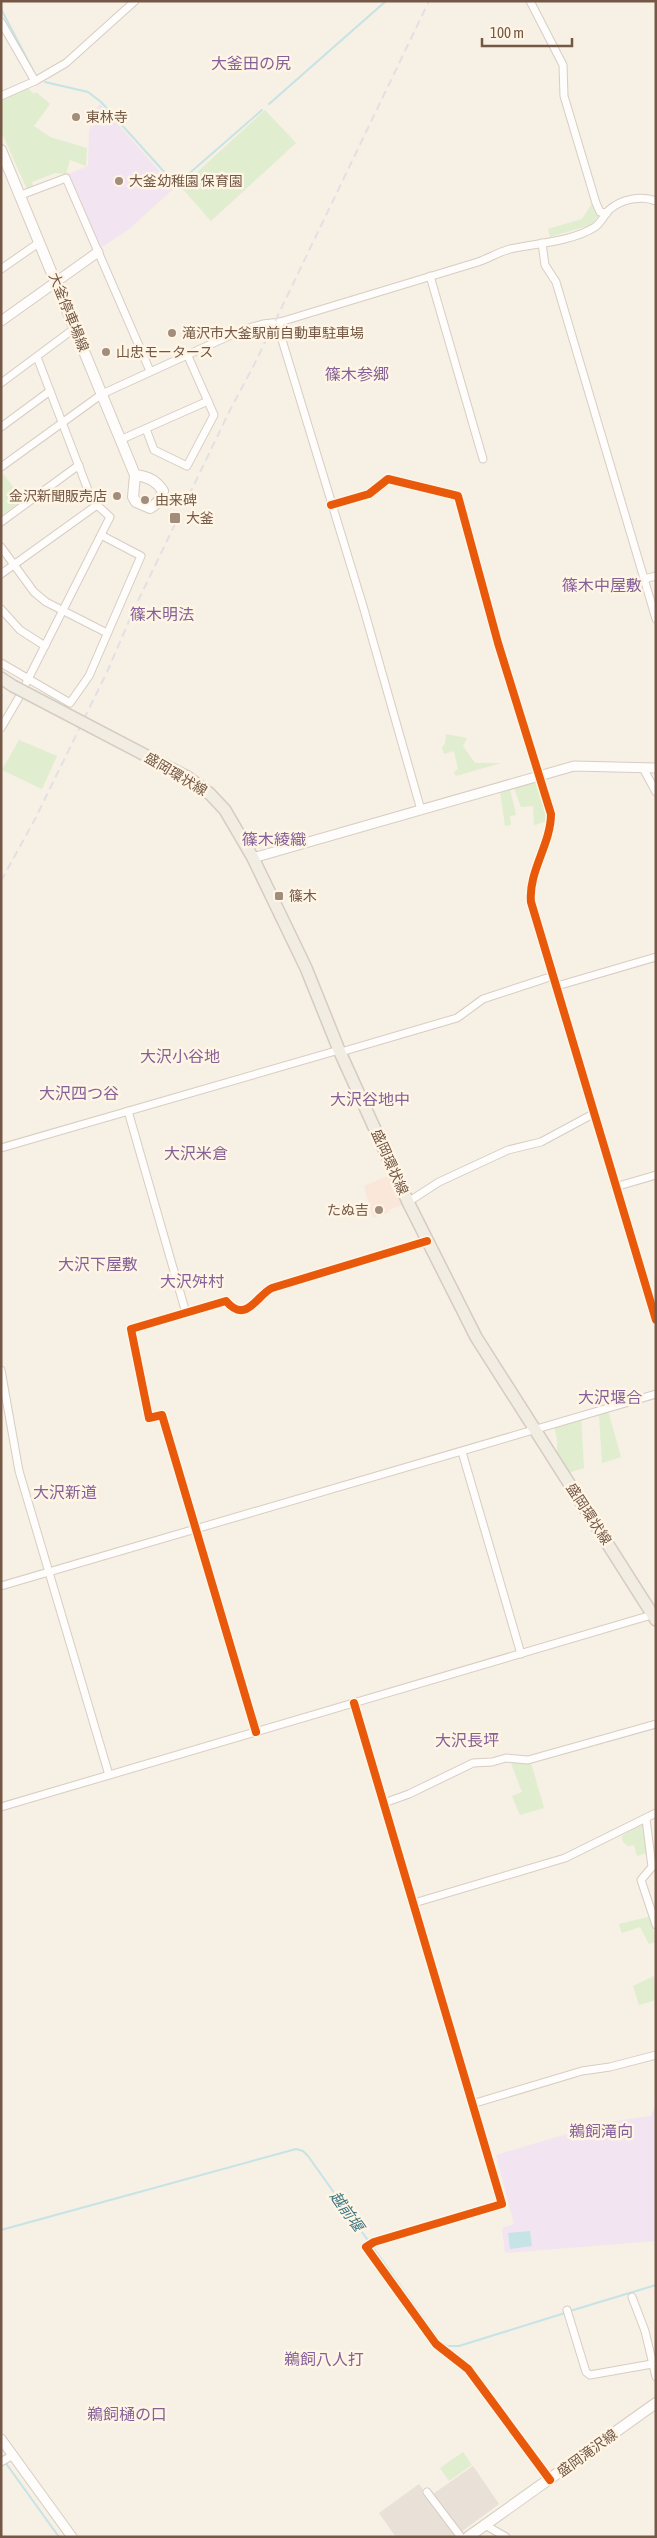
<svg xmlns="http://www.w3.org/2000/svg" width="657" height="2538" font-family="'Asap Condensed','Noto Sans JP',sans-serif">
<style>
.commercial{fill:#fae7da}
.industrial{fill:#e9e0d7}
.education{fill:#f2e4f0}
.green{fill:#e0edcf}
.water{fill:#c6e3e6}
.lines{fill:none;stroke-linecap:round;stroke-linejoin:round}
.stream{stroke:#c6e3e6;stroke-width:2}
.minor-casing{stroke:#d7cdc3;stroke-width:9}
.tertiary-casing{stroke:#d7cdc3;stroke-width:11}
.secondary-casing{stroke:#d7ccc2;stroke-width:12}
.primary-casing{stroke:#d5cbc2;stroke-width:14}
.minor{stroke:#fefdfb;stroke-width:7}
.tertiary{stroke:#fefdfb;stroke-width:9}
.secondary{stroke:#fefdfb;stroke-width:10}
.primary{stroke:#f2ede2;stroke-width:11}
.rail{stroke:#e3e0e3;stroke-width:2;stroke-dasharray:8 5;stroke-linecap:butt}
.primary-bridge-casing{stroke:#d5cbc2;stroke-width:14;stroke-linecap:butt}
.primary-bridge{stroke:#f2ede2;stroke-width:11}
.cycleway-casing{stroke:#fff5e5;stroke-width:11}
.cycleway{stroke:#e8590c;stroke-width:8}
.poi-dot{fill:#a28d7d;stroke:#fff5e5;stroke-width:2}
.labels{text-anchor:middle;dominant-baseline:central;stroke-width:5;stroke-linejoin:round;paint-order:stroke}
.poi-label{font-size:14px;fill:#745745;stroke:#fff5e5;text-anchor:start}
.street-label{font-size:14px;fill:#745745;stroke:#fff5e5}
.water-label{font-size:15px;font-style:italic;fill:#3b7582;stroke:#fff5e5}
.quarter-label{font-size:16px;fill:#866098;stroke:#fff5e5}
</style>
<rect width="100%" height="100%" fill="#f6f0e5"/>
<polygon class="commercial" points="388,1176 402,1205 389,1210 390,1212 373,1218 364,1186"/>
<g class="industrial">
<polygon points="473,2466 499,2504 461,2532 433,2494"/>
<polygon points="419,2484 456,2536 396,2537 379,2513"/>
</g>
<g class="education">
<polygon points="100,104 174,188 128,230 99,249 66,175 88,166 89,134 93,114"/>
<polygon points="656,2103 656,2241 505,2253 502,2228 514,2224 496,2155 607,2122 651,2116"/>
</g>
<g class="green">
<polygon points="26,87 34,94 36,92 50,104 34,126 50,137 87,148 86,166 70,160 66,174 55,173 32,182 33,187 27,189 1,131 1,101"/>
<polygon points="265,110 296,143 211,221 181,187"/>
<polygon points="593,202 599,215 591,225 550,237 548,229 582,219"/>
<polygon points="1,471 23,500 1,516"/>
<polygon points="446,734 467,738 463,746 475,763 501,763 456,776 454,772 458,769 454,751 444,754 442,748 445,744"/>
<polygon points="19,740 57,756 42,789 2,770"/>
<polygon points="536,780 548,821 534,825 533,806 521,807 514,788"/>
<polygon points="510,789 516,815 510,816 511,825 505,826 500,791"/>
<polygon points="608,1411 621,1457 602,1463 599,1414"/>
<polygon points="581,1417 584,1468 568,1473 557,1458 557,1439 554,1426"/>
<polygon points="511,1763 531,1763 544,1808 520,1815 512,1796 522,1792"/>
<polygon points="640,1825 644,1825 647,1853 637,1856 634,1845 628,1846 623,1842 622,1836"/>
<polygon points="648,1917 651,1918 656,1942 649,1944 640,1927 622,1933 619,1924"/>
<polygon points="654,1976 656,2000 639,2005 633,1986"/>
<polygon points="463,2452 472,2465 449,2481 440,2468"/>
</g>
<polygon class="water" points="530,2231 532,2246 510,2249 508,2233"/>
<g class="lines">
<g class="stream">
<polyline points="1,9 36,76"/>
<polyline points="45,82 88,92 101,102 176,185 262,110"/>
<polyline points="269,104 386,1"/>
<polyline points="1,697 2,696"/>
<polyline points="1,2230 296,2149 303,2151 308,2156 441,2343 447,2346 459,2346 565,2313"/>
<polyline points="570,2311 656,2285"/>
<polyline points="5,2462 59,2537"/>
</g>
<defs>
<g id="minor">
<polyline points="530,1 563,65 564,96 596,203 600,212 607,213"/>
<polyline points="1,22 35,81"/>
<polyline points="1,96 35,81 66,63 135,1"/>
<polyline points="21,195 66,178 150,371"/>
<polyline points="542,243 545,265 556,282 656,619"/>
<polyline points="1,269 40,242"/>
<polyline points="430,276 483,459"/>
<polyline points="280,322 279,330 363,606 421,810"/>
<polyline points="1,383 75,328"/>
<polyline points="1,427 50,391"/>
<polyline points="146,429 154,450 187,466 214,415 187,354"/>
<polyline points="120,440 208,401"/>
<path d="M1,467L102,394L242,330L263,324L280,322L478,262C489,258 499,252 510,249C537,243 571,242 595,227C601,223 604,215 609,210C621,199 642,195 656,201"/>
<path d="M331,505L369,494L388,479L458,496L498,643L551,814C551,844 528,872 531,902L656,1320"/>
<polyline points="1,522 79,465"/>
<polyline points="1,547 34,592 46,602 107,633"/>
<polyline points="1,574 97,505"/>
<polyline points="644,579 656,576"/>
<polyline points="1,609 20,630 45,646"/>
<polyline points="1,663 70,703 89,676 141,556 101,535"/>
<polyline points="1,728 18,699 110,517 97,505 88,490 37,357"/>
<polyline points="643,768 656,792"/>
<polyline points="557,986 656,957"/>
<polyline points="341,1052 457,1018 483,999 553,976"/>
<polyline points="128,1111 186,1313"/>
<polyline points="1,1148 339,1050"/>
<polyline points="615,1187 656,1175"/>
<polyline points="408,1202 439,1182 508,1150 541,1142 593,1114"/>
<polyline points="1,1370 19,1471 109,1775"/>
<polyline points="462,1452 521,1654"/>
<polyline points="1,1586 656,1394"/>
<polyline points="354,1703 502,2204 374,2242 366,2247 436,2344 468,2369 550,2480"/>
<path d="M256,1732L162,1415L149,1418L131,1329L226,1301C246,1325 257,1295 272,1288L427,1241"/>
<polyline points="384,1803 409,1794 473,1763 492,1762 506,1758 528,1760 656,1724"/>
<polyline points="1,1807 655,1614"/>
<polyline points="646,1819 652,1867 641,1880 656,1925"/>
<polyline points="414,1903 565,1858 656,1813"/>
<polyline points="472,2104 582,2071 610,2067 656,2055"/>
<polyline points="632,2297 645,2331 656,2377"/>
<polyline points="567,2310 586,2372 590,2375 652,2364"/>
<polyline points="1,2462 13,2455"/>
<polyline points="427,2492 461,2537"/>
<polyline points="485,2525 506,2537"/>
</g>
<g id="tertiary">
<polyline points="1,321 98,252"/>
<polyline points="253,858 574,766 656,768"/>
<polyline points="1,2439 72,2537"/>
</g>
<g id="secondary">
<path d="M1,150L135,475L133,497L136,502L150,508C158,504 160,499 163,491C157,481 146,476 135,475"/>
<polyline points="468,2537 656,2403"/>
</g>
<g id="primary">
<polyline points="1,678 13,686"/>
<polyline points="187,777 210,794 225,810 253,858 306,968 339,1050 408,1202 476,1337 656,1620"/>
</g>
</defs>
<use href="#minor" class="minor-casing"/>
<use href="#tertiary" class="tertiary-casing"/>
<use href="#secondary" class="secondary-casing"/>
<use href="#primary" class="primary-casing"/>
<use href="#minor" class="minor"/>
<use href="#tertiary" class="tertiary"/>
<use href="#secondary" class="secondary"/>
<use href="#primary" class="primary"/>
<polyline class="rail" points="1,881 35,819 107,672 136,605 230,410 254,365 429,1"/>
<defs>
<polyline id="primary-bridge" points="13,686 187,777"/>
</defs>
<use href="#primary-bridge" class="primary-bridge-casing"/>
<use href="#primary-bridge" class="primary-bridge"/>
<defs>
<g id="cycleway">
<path d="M331,505L369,494L388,479L458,496L498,643L551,814C551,844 528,872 531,902L656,1320"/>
<polyline points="354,1703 502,2204 374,2242 366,2247 436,2344 468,2369 550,2480"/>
<path d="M256,1732L162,1415L149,1418L131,1329L226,1301C246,1325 257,1295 272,1288L427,1241"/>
</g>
</defs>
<use href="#cycleway" class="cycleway-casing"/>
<use href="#cycleway" class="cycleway"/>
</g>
<g class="poi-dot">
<circle cx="76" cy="117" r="5"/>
<circle cx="119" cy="181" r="5"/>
<circle cx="172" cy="333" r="5"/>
<circle cx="106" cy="352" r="5"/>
<circle cx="117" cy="496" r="5"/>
<circle cx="145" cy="500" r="5"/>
<rect x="169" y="512" width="12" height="12" rx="2.5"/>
<rect x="274" y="891" width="10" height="10" rx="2.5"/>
<circle cx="379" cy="1210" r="5"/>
</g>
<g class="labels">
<g class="poi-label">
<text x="86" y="117">東林寺</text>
<text x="129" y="181">大釜幼稚園 保育園</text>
<text x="182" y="333">滝沢市大釜駅前自動車駐車場</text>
<text x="116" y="352">山忠モータース</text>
<text x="107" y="496" text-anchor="end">金沢新聞販売店</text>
<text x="155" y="500">由来碑</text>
<text x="186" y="518">大釜</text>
<text x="289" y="896">篠木</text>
<text x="369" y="1210" text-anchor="end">たぬ吉</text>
</g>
<g class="street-label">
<text transform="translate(69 312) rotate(68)">大釜停車場線</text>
<text transform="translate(176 774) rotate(31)">盛岡環状線</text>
<text transform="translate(390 1162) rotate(66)">盛岡環状線</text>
<text transform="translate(589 1514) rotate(57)">盛岡環状線</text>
<text transform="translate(587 2453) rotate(-36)">盛岡滝沢線</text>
</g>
<g class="water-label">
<text transform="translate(347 2211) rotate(54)">越前堰</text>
</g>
<g class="quarter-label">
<text x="251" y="63">大釜田の尻</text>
<text x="357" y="374">篠木参郷</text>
<text x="602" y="585">篠木中屋敷</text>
<text x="162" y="614">篠木明法</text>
<text x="274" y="839">篠木綾織</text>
<text x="180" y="1056">大沢小谷地</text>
<text x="79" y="1093">大沢四つ谷</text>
<text x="370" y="1099">大沢谷地中</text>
<text x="196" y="1153">大沢米倉</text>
<text x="98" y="1264">大沢下屋敷</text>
<text x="192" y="1281">大沢舛村</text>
<text x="610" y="1397">大沢堰合</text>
<text x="65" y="1492">大沢新道</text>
<text x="467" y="1740">大沢長坪</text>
<text x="601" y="2131">鵜飼滝向</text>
<text x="324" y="2359">鵜飼八人打</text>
<text x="127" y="2414">鵜飼樋の口</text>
</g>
</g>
<rect width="657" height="2538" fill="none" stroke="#745745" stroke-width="5"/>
<path d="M482 38v8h90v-8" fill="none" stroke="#745745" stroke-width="2.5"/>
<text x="490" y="38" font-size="15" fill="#745745" stroke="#fff5e5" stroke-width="4" paint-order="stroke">100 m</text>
</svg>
